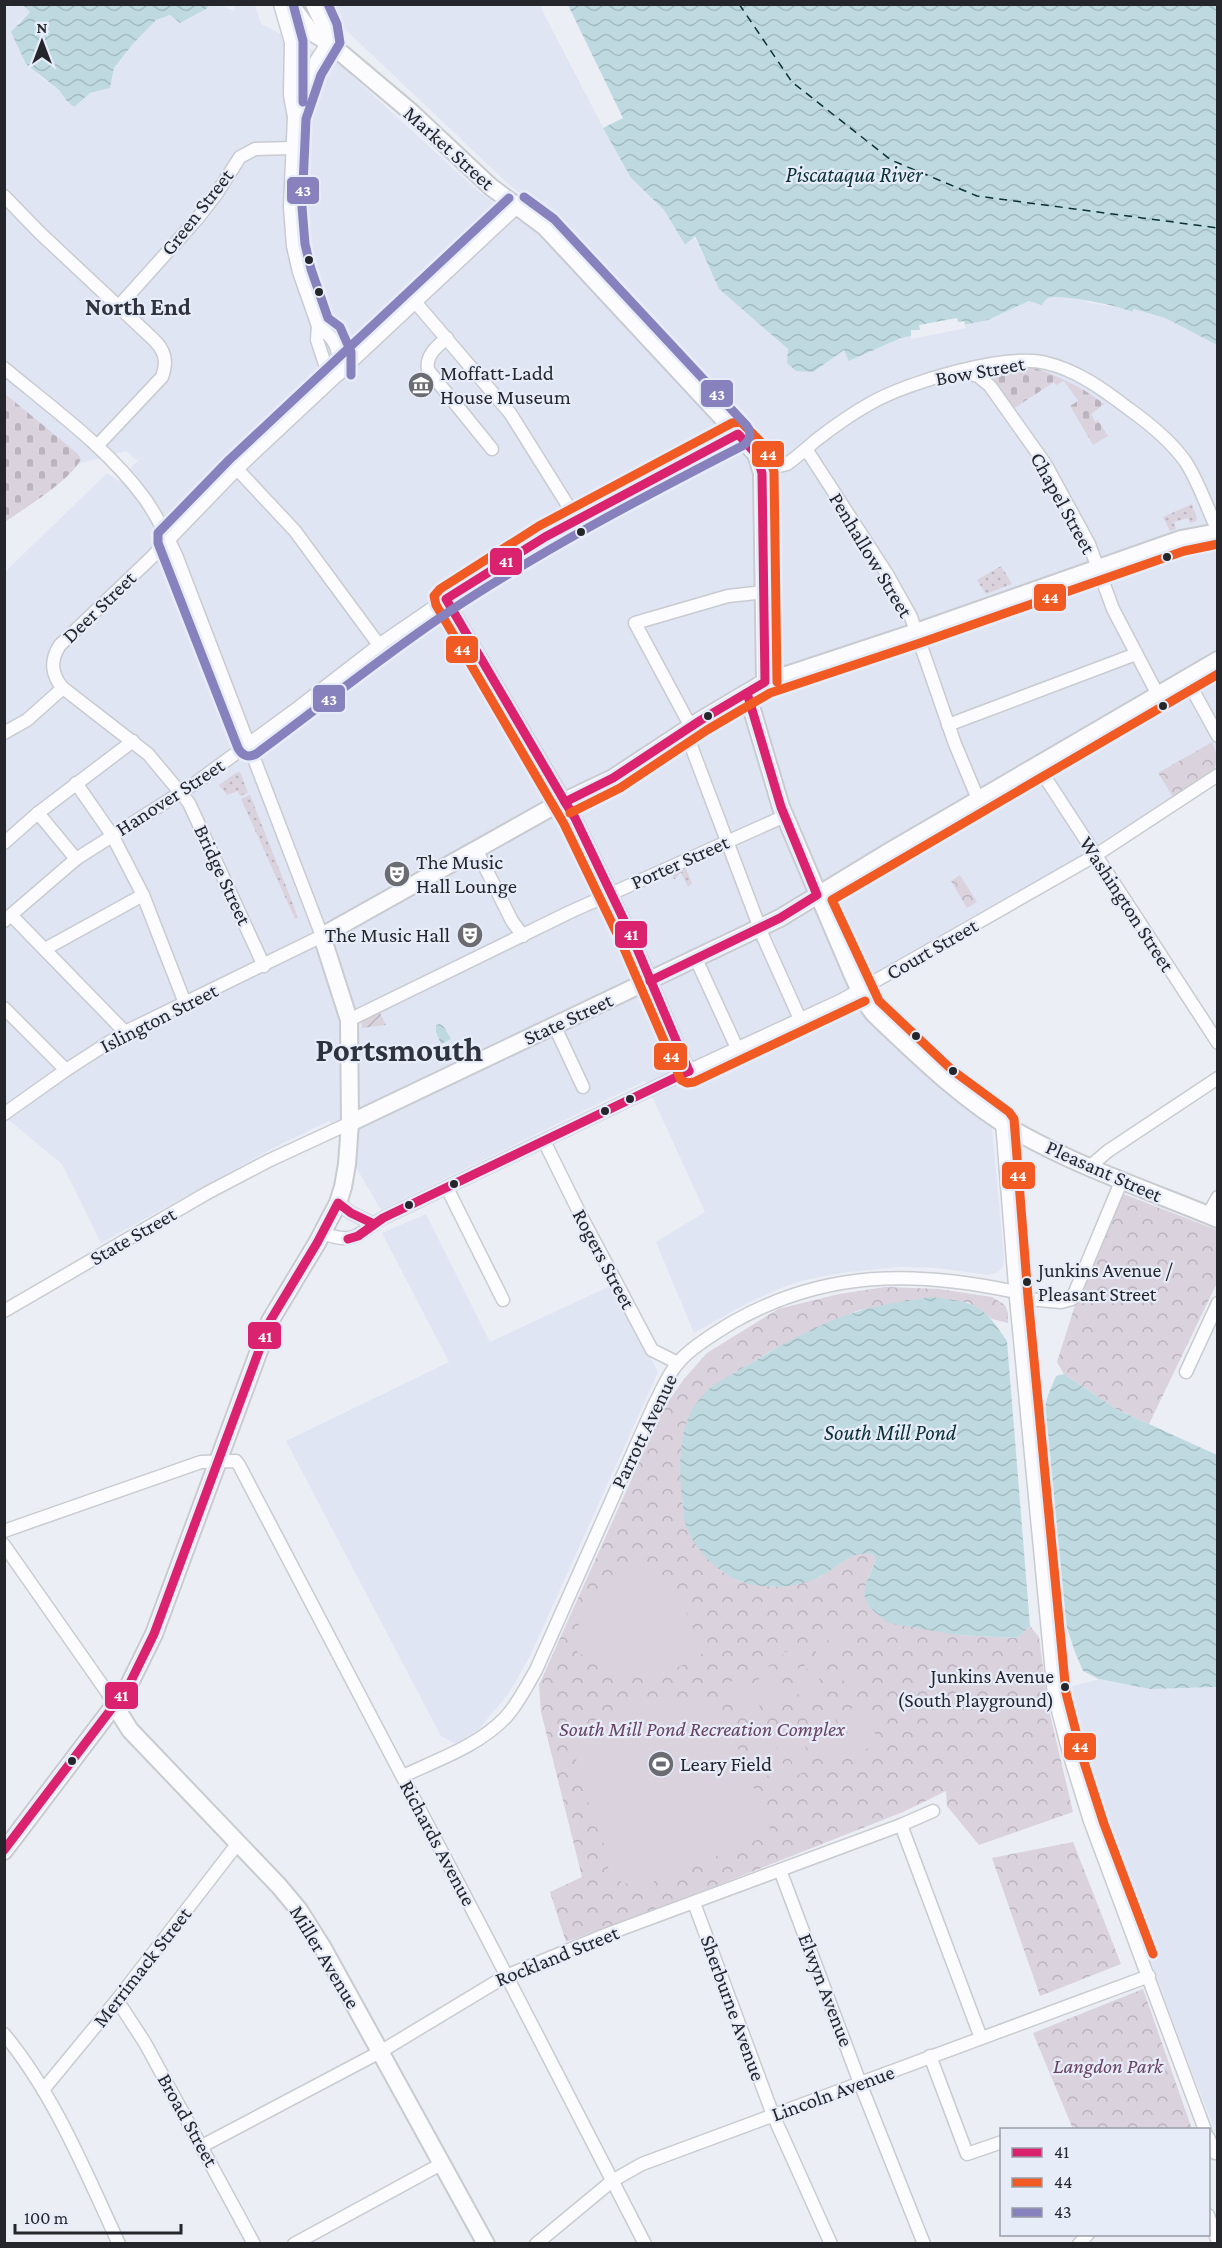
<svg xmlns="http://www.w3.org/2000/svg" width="1222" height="2248" font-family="'Crimson Pro',serif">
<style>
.built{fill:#e0e5f4}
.grass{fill:url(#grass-dots)}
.forest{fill:url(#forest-crowns)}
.cemetery{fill:url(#cemetery-stones)}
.garden{fill:url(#garden-furrows)}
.pitch{fill:#dad2dd}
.water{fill:url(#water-waves)}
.pier{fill:#ebeef5}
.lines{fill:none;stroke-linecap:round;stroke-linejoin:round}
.ferry{stroke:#093035;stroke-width:1.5;stroke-dasharray:8 6;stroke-linecap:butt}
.minor-casing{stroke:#c8cbd0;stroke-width:15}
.major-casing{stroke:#c8cbd0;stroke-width:20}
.minor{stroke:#fcfcfe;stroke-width:12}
.major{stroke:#fcfcfe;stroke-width:16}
.bus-1-casing{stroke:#e7ecf9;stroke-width:14}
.bus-2-casing{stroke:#e7ecf9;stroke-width:14}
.bus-3-casing{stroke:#e7ecf9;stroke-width:14}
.bus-1{stroke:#da226e;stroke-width:9}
.bus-2{stroke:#f15a22;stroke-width:9}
.bus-3{stroke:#8781bd;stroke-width:9}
.bus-dot{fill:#24262b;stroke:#e7ecf9;stroke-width:2}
.labels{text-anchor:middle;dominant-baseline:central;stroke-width:4.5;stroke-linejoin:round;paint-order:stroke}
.bus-label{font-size:20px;fill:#24262b;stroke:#e7ecf9;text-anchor:start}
.street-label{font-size:21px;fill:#24262b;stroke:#e7ecf9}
.poi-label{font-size:21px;fill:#24262b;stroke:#e7ecf9;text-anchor:start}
.park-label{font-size:21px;font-style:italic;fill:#694363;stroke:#e7ecf9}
.water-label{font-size:22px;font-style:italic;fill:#093035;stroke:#e7ecf9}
.quarter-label{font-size:24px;font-weight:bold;fill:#2f333d;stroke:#e7ecf9}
.town-label{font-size:33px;font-weight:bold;fill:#2f333d;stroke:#e7ecf9}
.line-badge{stroke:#e7ecf9;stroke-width:2}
.badge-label{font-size:16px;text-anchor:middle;font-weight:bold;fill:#fff}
</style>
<defs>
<pattern id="grass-dots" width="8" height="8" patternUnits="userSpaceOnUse" patternTransform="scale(1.5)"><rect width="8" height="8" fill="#dad2dd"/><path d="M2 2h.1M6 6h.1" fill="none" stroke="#bbb4be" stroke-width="1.8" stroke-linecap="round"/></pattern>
<pattern id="forest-crowns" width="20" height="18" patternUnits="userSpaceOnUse" patternTransform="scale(1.5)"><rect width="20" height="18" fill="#dad2dd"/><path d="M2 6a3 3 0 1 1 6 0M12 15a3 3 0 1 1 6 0" fill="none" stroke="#bbb4be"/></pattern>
<pattern id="cemetery-stones" width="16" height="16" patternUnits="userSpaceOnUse" patternTransform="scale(1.5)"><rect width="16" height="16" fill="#dad2dd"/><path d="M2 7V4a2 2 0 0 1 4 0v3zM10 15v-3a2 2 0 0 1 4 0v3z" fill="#bbb4be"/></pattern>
<pattern id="garden-furrows" width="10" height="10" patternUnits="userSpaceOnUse" patternTransform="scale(1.5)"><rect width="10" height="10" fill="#dad2dd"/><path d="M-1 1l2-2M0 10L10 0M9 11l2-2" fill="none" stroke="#bbb4be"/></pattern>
<pattern id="water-waves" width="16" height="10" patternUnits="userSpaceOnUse" patternTransform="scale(1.5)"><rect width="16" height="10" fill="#bedae0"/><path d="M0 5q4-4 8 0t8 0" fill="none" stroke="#a3bbc0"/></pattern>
</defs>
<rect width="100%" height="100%" fill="#ebeef5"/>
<g class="built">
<polygon points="23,5 30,12 17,23 38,75 59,90 66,100 110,88 114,68 132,45 156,20 170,15 180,23 206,9 210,5 220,5 234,11 235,5 255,5 261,24 338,63 479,192 523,223 551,215 541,211 505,181 346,30 327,5 539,5 603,128 631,178 664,210 685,245 694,236 719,289 788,349 787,363 813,372 844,350 850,361 901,338 988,320 1029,301 1058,296 1067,296 1091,303 1123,308 1131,312 1134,309 1165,318 1217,345 1217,764 1215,768 1172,797 1038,882 845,992 892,1045 982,1121 992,1127 1004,1258 1003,1266 998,1272 988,1275 937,1268 901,1267 848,1272 809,1279 786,1286 744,1305 694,1333 656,1242 705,1212 645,1081 381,1210 329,1121 277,1146 101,1243 62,1164 5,1117 5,572 107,473 119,481 139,459 136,460 126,451 78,464 62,480 5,522 5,7"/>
<polygon points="426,1214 490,1342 608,1287 615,1288 658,1372 530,1656 509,1693 479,1729 456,1744 441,1736 286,1441 449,1362 382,1233"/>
<polygon points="1099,1679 1150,1689 1217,1687 1217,2136 1185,2054 1098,1819 1066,1688"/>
</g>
<g class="grass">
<polygon points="1192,504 1197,518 1196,521 1190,523 1188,518 1174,522 1176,529 1170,531 1163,517"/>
<polygon points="1001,566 1012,584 986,594 977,580"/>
<polygon points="240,772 248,793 240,796 238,791 227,795 219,785 236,773"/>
<polygon points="250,795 293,904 298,918 295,919 241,799"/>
<polygon points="685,867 692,883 688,887 681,872 675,879 673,879 673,872"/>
</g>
<g class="forest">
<polygon points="1212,742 1217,755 1215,768 1173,797 1158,773"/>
<polygon points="960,875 977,902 967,908 951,881"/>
<polygon points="1121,1193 1217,1230 1217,1283 1149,1424 1116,1409 1064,1374 1057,1362 1076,1302"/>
<path d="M885,1287L939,1289L992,1297L1005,1305L1008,1313V1323L992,1319L968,1302L859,1310L831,1322L769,1352L709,1389L694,1407L682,1498L683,1511L691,1537L721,1571L739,1581L773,1587L820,1577L855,1553L864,1552L873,1555L876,1560C868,1579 861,1587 869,1607L957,1635L1017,1638L1030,1626L1039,1637L1048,1706L1073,1812L979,1845L947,1806L946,1791L903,1812L703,1891L566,1942L550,1892L582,1877L541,1712L539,1685L663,1409L684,1379L707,1353L778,1309L839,1294Z"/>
<polygon points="1073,1842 1121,1964 1040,1996 992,1858"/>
<polygon points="1143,1989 1192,2129 1073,2129 1033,2033"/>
</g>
<g class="cemetery">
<path d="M1027,365C1055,375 1080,385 1104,404L1091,414L1095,422L1098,420L1108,436L1093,445L1070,406L1078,401L1064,381L1056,385L1054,382L1013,409L991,374L999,369Z"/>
<path d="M4,393L78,454L81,459C70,481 26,507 5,522Z"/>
</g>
<polygon class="garden" points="379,1011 386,1025 362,1028 362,1020"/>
<g class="pitch">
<path d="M635,1560H645L685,1609L703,1653C694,1658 684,1665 674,1669C636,1681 599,1670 569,1645L587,1607Z"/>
<polygon points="835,1633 843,1653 835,1657 827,1636"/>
<polygon points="820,1638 828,1659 820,1662 812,1642"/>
<polygon points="806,1645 814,1665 806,1669 797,1648"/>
<polygon points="791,1650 799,1670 791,1674 782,1653"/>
<polygon points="846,1663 855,1683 846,1687 838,1666"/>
<polygon points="773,1665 787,1702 771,1708 756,1672"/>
<polygon points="832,1668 840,1688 832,1692 824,1671"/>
<polygon points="817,1674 826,1695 817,1698 809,1677"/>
<polygon points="747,1675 762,1712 745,1719 730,1682"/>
<polygon points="802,1680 811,1701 802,1704 794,1683"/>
<polygon points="649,1700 719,1700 772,1834 654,1881 644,1890 606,1876 610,1861 586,1796 569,1732 634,1703"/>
<polygon points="863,1704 879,1744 856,1753 840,1713"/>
<polygon points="834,1716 850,1756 826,1765 810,1725"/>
<polygon points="799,1731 814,1768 797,1775 782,1738"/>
<polygon points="774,1741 789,1778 772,1785 757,1748"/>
</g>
<g class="water">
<polygon points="23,5 210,5 206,9 180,23 170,15 156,20 132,45 114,68 110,88 90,93 74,107 66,100 59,90 26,64 11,32 30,12"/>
<path d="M539,5H1217V345L1165,318L1134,309L1132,312C1121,306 1058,293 1048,298C1046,299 1043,303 1042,305L1029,301L988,320L901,338L849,361L844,350L813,372L796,371L787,363L788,349L719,289L695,236L685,245L664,210L631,178L603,128Z"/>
<polygon points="440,1024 444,1027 451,1039 441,1044 436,1032 436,1025"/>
<path d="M931,1297C974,1302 982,1303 1007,1341L1030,1626L1017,1638L957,1635L888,1623L869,1607L864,1595L866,1583L876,1560L873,1555C852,1548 839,1567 821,1576C798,1589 761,1590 737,1580C719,1572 701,1555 691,1537C684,1526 683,1511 682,1498C679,1470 678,1430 695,1405C699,1400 705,1392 710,1388C719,1381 731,1375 741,1369C778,1347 818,1323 859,1311C882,1304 907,1301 931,1297Z"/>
<polygon points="1064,1374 1116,1409 1217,1455 1217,1687 1150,1689 1099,1679 1083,1671 1075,1652 1064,1619 1043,1414 1048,1395 1056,1376"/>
</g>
<g class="pier">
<polygon points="539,5 568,5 623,118 603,128"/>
<polygon points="957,318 958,322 964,321 966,328 911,339 911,330 920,330 919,325"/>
</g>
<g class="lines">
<polyline class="ferry" points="739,4 792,82 891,160 977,196 1218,228"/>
<defs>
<g id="minor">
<polyline points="280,4 291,42 290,95 294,117 290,207 293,246 299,272 318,326 317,340 325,364 339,374"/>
<polyline points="294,115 310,70 328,42"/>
<path d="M4,196L40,233L152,338C165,350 168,361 162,377L97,446"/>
<polyline points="416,303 510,413 577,520"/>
<polyline points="118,307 197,219 217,193 240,157 255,149 292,148"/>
<path d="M318,326C337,339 340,352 339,374"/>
<path d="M447,338C437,346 425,356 428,370L492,449"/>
<path d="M4,368C53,409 107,447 145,499C157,516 167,536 176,555L322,936L125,1032L66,1070L4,1114"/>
<polyline points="964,373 978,376 990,386 1046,465 1065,500 1089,544 1113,609 1158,695"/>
<polyline points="806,449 887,574 911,617 955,744 978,799"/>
<path d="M762,468L775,467L787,464C797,457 806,449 815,441C833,427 851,414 871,403C908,382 1005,353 1046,363C1077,370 1104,390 1129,409C1150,424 1170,440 1185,461C1199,482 1207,508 1218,531"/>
<polyline points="237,469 295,531 379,645"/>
<polyline points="446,599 575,818 633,939 689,1071"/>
<polyline points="1186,678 1218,736"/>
<polyline points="948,725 1136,654"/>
<polyline points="691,727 635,623 728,596 765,592"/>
<polyline points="685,730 764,939 800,1019"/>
<polyline points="4,733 27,720 63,688"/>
<polyline points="1037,765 1218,1043"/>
<polyline points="76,783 112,835 143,895 185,1003"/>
<polyline points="38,813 76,859"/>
<polyline points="4,843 38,813 133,741"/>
<polyline points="477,851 512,921 523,936"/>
<polyline points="11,915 125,1032"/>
<polyline points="4,921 76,859 194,784 299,707 383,642 440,603 545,537 738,434"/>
<polyline points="45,949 143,895"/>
<polyline points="696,959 737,1048"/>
<path d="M264,966L189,803L148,754L63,688C51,675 50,660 60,645L152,557L237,469L517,207"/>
<polyline points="4,1008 66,1070"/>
<polyline points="349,1020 570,912 785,816"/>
<polyline points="554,1025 583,1087"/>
<polyline points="1002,1122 1016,1298 1054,1695 1069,1753 1090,1821 1205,2130"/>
<polyline points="544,1141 581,1216 652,1350 678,1363"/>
<polyline points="1088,1168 1108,1151 1218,1078"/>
<polyline points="447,1188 503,1300"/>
<polyline points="338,1203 351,1213 374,1224"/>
<polyline points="1208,1215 1218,1197"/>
<path d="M322,1233C356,1245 356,1235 383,1218L697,1067L842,1000L1096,855L1218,775"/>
<polyline points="1016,1298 1061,1302 1072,1299 1121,1182"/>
<polyline points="4,1311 207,1193 270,1160 350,1123"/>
<polyline points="1186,1372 1218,1303"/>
<polyline points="4,1531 201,1462 236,1461 239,1465 485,1934 645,2244"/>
<polyline points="4,1545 107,1692 115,1706"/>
<path d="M403,1776C437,1760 478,1746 505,1718C518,1704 526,1687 536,1670L655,1403C662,1390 668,1374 678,1363C688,1350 718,1331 733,1322C825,1270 915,1270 1016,1292"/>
<polyline points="901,1825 981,2038"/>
<polyline points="780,1870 860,2083 924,2244"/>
<polyline points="694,1903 773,2115 831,2244"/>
<polyline points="117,2000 145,2043 254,2244"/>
<path d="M4,2034C54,2094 86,2173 119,2244"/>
<polyline points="930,2056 967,2154 1002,2142"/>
<polyline points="43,2090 117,2000 238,1843"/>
<polyline points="1208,2137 1215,2153"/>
<polyline points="202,2146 380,2052 506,1976 605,1935 901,1825 933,1811"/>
<polyline points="1208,2215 1218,2242"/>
<polyline points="294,2244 443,2163"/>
<polyline points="536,2244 612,2181 642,2164 1149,1976"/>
<polyline points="1079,2244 1088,2234"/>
</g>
<g id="major">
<polyline points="290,4 311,32 328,42 411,112 491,187 545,227 756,454 762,473 765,682"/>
<polyline points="314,4 325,27 328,42"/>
<path d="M747,693L781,807L854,978L865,1002L874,1014C919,1057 965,1102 1019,1133C1083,1169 1151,1191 1218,1219"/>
<polyline points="350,1123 780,918 890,851 1218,660"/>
<polyline points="115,1706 130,1730 279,1886 299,1910 323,1948 486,2244"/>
<polyline points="4,1851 128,1687 154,1634 270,1321 317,1243 338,1203 343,1187 347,1164 350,1123 349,1020 322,936 552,807 613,778 701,720 765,682 916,632 1181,539 1218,532"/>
</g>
</defs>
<use href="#minor" class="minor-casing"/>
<use href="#major" class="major-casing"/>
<use href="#minor" class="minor"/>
<use href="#major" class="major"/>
<defs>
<g id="bus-1">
<polygon points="738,434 756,454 762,473 765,682 701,720 613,778 565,802 446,599 545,537"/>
<polyline points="565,802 575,818 633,939 689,1071"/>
<polyline points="650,981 780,918 817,895 781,807 747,693"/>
<polyline points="348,1239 358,1236 383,1218 689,1071"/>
<polyline points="4,1850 128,1687 154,1634 270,1321 317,1243 338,1203 351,1213 374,1224"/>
</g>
<g id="bus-2">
<polyline points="777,682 774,472 766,447 741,422 732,423 539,526 440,589 434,596 436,605 564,824 622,944 681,1080 687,1083 694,1082 865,1001"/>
<polyline points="570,813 620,788 707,730 770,693 920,643 1184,551 1218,544"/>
<polyline points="1153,1954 1104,1824 1083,1759 1066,1693 1028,1297 1014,1119 1009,1112 952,1070 879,1001 832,900 1218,674"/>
</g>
<g id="bus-3">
<polyline points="293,4 303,41 303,102"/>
<polyline points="328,4 337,24 340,43 321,75 306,119 302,207 305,244 311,269 328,318 340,327 351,352 351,375"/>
<path d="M509,198L229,460L158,533V543L238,748C242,756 249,758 256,754C320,707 381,657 447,613C542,550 643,497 744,445C750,440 752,433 747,426L554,219L524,197"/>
</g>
</defs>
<use href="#bus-1" class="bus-1-casing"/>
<use href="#bus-2" class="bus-2-casing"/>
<use href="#bus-3" class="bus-3-casing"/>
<use href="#bus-1" class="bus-1"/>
<use href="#bus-2" class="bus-2"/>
<use href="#bus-3" class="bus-3"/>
</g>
<defs>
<symbol id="museum-disc" viewBox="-11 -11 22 22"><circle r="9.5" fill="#6a6c72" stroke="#e7ecf9"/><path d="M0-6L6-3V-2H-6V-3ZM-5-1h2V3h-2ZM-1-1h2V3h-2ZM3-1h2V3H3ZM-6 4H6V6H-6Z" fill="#fff"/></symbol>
<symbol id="theatre-disc" viewBox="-11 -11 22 22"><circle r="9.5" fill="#6a6c72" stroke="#e7ecf9"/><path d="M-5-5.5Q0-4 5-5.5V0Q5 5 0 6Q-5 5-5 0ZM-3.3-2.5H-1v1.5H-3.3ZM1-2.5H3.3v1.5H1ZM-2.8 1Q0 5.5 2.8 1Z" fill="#fff"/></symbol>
<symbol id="stadium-disc" viewBox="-11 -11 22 22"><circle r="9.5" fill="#6a6c72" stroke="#e7ecf9"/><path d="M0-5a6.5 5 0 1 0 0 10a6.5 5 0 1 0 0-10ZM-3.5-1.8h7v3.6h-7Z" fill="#fff"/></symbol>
</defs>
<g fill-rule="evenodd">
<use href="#museum-disc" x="406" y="370" width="30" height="30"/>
<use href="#theatre-disc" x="382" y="859" width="30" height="30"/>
<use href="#theatre-disc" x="455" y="920" width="30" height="30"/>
<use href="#stadium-disc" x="646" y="1749" width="30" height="30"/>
</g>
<g class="bus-dot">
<circle cx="309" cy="260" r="5"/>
<circle cx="319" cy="292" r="5"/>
<circle cx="581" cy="532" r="5"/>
<circle cx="1167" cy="557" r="5"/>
<circle cx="1163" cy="706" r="5"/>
<circle cx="708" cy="716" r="5"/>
<circle cx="916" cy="1036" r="5"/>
<circle cx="953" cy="1071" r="5"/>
<circle cx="630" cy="1099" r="5"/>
<circle cx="605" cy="1111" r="5"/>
<circle cx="454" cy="1184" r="5"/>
<circle cx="409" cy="1205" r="5"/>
<circle cx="1027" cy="1282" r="5"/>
<circle cx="1065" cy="1687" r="5"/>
<circle cx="72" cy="1761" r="5"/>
</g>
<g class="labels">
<g class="bus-label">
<text x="1038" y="1270">Junkins Avenue /<tspan x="1038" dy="24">Pleasant Street</tspan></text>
<text x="1054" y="1676" text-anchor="end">Junkins Avenue<tspan x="1054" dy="24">(South Playground)</tspan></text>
</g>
<g class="street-label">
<text transform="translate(449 148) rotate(42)">Market Street</text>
<text transform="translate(197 212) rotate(-52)">Green Street</text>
<text transform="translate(980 371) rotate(-10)">Bow Street</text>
<text transform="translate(1063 503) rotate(61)">Chapel Street</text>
<text transform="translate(871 555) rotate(59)">Penhallow Street</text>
<text transform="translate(99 607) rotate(-44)">Deer Street</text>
<text transform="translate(170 797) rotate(-33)">Hanover Street</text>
<text transform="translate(680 862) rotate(-24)">Porter Street</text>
<text transform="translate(223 875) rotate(65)">Bridge Street</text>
<text transform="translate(1127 904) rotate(57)">Washington Street</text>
<text transform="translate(932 949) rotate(-30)">Court Street</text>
<text transform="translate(159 1018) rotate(-27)">Islington Street</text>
<text transform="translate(568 1019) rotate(-25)">State Street</text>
<text transform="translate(1104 1171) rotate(24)">Pleasant Street</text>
<text transform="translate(133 1236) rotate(-30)">State Street</text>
<text transform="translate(604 1259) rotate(62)">Rogers Street</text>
<text transform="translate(644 1431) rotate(-64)">Parrott Avenue</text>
<text transform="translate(438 1843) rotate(62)">Richards Avenue</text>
<text transform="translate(557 1956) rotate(-22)">Rockland Street</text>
<text transform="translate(325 1957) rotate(59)">Miller Avenue</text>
<text transform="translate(142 1967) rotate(-52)">Merrimack Street</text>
<text transform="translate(826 1990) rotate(69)">Elwyn Avenue</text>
<text transform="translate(733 2008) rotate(70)">Sherburne Avenue</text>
<text transform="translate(833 2093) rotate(-20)">Lincoln Avenue</text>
<text transform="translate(188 2120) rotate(61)">Broad Street</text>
</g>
<g class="poi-label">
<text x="440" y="373">Moffatt-Ladd<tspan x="440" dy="24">House Museum</tspan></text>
<text x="416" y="862">The Music<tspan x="416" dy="24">Hall Lounge</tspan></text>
<text x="450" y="935" text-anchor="end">The Music Hall</text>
<text x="680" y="1764">Leary Field</text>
</g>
<g class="park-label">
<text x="702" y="1729">South Mill Pond Recreation Complex</text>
<text x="1108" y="2066">Langdon Park</text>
</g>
<g class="water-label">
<text x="854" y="174">Piscataqua River</text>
<text x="890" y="1432">South Mill Pond</text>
</g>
<g class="quarter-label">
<text x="138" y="306">North End</text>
</g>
<g class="town-label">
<text x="399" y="1049">Portsmouth</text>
</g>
</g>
<g class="line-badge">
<rect x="286" y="176" width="34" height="29" rx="6" fill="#8781bd"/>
<rect x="700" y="379" width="34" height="29" rx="6" fill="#8781bd"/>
<rect x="751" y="440" width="34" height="28" rx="6" fill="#f15a22"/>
<rect x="489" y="547" width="34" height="29" rx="6" fill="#da226e"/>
<rect x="1033" y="583" width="34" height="29" rx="6" fill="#f15a22"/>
<rect x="445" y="635" width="34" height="29" rx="6" fill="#f15a22"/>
<rect x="312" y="684" width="34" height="29" rx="6" fill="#8781bd"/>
<rect x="614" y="920" width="34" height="29" rx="6" fill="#da226e"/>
<rect x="653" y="1042" width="35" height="29" rx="6" fill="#f15a22"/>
<rect x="1001" y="1161" width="35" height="29" rx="6" fill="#f15a22"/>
<rect x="247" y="1321" width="35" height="29" rx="6" fill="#da226e"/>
<rect x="104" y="1681" width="35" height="29" rx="6" fill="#da226e"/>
<rect x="1063" y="1732" width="34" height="29" rx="6" fill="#f15a22"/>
</g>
<g class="badge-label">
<text x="303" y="196">43</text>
<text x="717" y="400">43</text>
<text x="768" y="460">44</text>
<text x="506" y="567">41</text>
<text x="1050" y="603">44</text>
<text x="462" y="655">44</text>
<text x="329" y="705">43</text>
<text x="631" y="940">41</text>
<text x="671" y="1062">44</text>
<text x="1018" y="1181">44</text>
<text x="265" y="1342">41</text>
<text x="121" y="1701">41</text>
<text x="1080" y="1752">44</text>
</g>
<rect width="1222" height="2248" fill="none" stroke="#24262b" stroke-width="12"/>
<rect x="1000" y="2128" width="210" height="108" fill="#e7ecf9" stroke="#999da7" stroke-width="1.5"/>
<rect x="1012" y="2148" width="30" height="9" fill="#da226e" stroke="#999da7" stroke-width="1.5"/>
<text x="1054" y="2158" font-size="18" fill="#24262b">41</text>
<rect x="1012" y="2178" width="30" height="9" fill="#f15a22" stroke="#999da7" stroke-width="1.5"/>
<text x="1054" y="2188" font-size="18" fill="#24262b">44</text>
<rect x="1012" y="2208" width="30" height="9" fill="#8781bd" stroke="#999da7" stroke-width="1.5"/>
<text x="1054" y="2218" font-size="18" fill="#24262b">43</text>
<g transform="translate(42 42)" stroke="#e7ecf9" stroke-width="4.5" paint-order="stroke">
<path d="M0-4.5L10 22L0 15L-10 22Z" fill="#24262b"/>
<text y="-9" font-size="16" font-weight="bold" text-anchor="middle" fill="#24262b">N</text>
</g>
<path d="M15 2224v9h166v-9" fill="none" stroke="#24262b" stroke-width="3"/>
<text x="24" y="2224" font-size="18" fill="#24262b" stroke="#e7ecf9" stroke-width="4.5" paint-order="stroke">100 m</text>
</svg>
